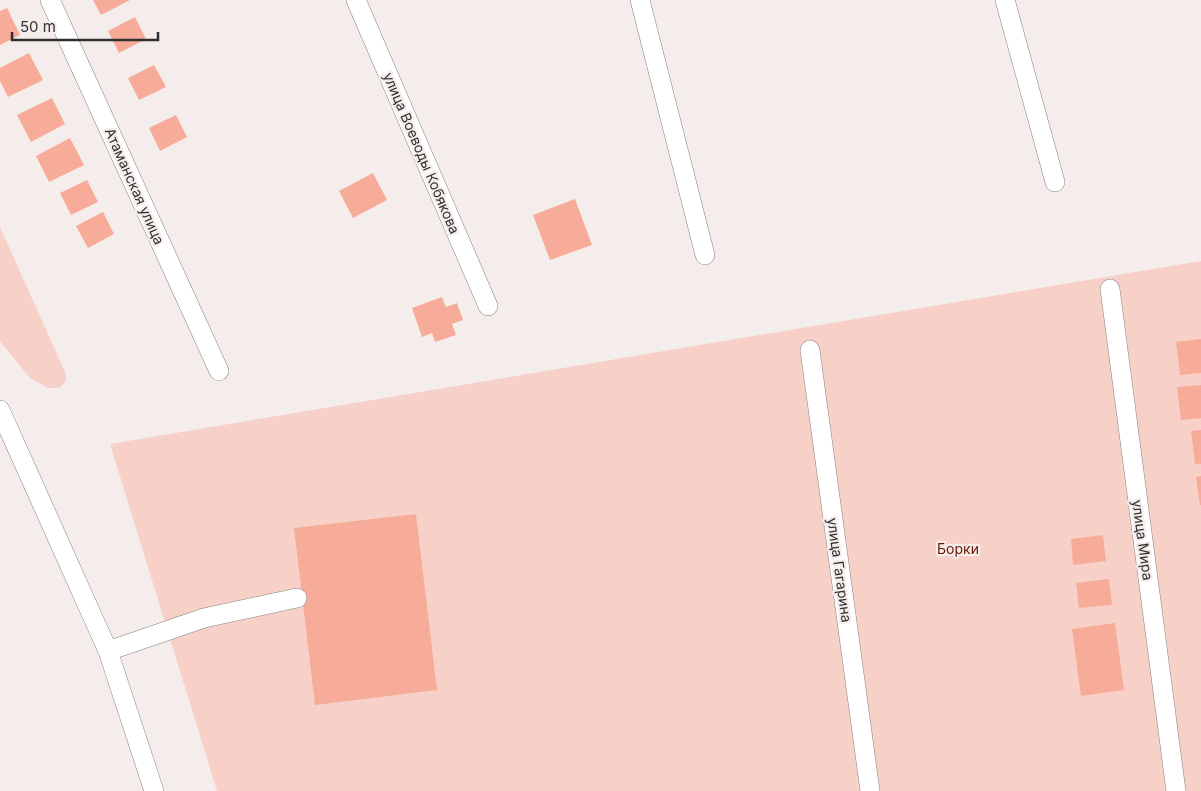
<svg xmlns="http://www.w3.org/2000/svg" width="1201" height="791" font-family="Inter,sans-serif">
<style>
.green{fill:#f7d1c8}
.building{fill:#f7ac9a}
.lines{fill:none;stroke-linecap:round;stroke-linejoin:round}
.minor-casing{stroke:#87817f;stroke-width:20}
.minor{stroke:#fff;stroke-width:19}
.labels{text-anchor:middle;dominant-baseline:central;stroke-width:4.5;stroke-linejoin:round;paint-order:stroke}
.street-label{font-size:14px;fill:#312f2e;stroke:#f4edeb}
.park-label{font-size:14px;fill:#691300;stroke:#f4edeb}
</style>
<rect width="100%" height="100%" fill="#f4edeb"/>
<g class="green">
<polygon points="0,227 66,374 66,381 59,388 48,388 30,378 0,341"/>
<polygon points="1201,261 1201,791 217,791 110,444"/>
</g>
<g class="building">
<polygon points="93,0 130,0 101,15"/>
<polygon points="7,8 20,35 0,45 0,11"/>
<polygon points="135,17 146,39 119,53 108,31"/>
<polygon points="29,53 43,80 8,97 0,81 0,68"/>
<polygon points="154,65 166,87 139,100 128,78"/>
<polygon points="52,98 65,124 31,142 17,115"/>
<polygon points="176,115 187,137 160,151 149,128"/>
<polygon points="70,138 84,165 49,182 36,156"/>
<polygon points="373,173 387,200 353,218 339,191"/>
<polygon points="87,180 98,202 71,215 60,193"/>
<polygon points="575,199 592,245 550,260 533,215"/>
<polygon points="103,212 114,234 88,248 76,226"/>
<polygon points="442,297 446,307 457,303 463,320 452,324 456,335 435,342 432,333 422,337 412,308"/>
<polygon points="1201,339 1201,373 1180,375 1176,342"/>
<polygon points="1201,385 1201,418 1181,420 1177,387"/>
<polygon points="1201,430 1201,464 1195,464 1191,431"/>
<polygon points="1201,476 1201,505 1200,505 1196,477"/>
<polygon points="416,514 437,690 315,705 294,528"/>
<polygon points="1103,535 1106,561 1073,565 1071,539"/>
<polygon points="1109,579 1112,605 1079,608 1076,583"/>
<polygon points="1115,623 1124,690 1081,696 1072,629"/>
</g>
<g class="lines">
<defs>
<g id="minor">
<polyline points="50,0 219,371"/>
<polyline points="356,0 488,306"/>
<polyline points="640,0 705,255"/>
<polyline points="1005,0 1055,182"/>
<polyline points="1110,289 1176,791"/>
<polyline points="810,350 870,791"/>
<polyline points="0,410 108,651 154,791"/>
<polyline points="108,651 204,618 297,598"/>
</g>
</defs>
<use href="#minor" class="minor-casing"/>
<use href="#minor" class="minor"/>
</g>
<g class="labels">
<g class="street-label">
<text transform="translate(422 153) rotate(67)">улица Воеводы Кобякова</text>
<text transform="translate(135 186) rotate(66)">Атаманская улица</text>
<text transform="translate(1143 540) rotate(82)">улица Мира</text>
<text transform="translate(840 570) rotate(82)">улица Гагарина</text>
</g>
<g class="park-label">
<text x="958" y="548">Борки</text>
</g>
</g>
<path d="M12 32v8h146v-8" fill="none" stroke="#312f2e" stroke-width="2.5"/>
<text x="20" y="32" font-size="15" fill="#312f2e" stroke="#f4edeb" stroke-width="4" paint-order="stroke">50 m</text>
</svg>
